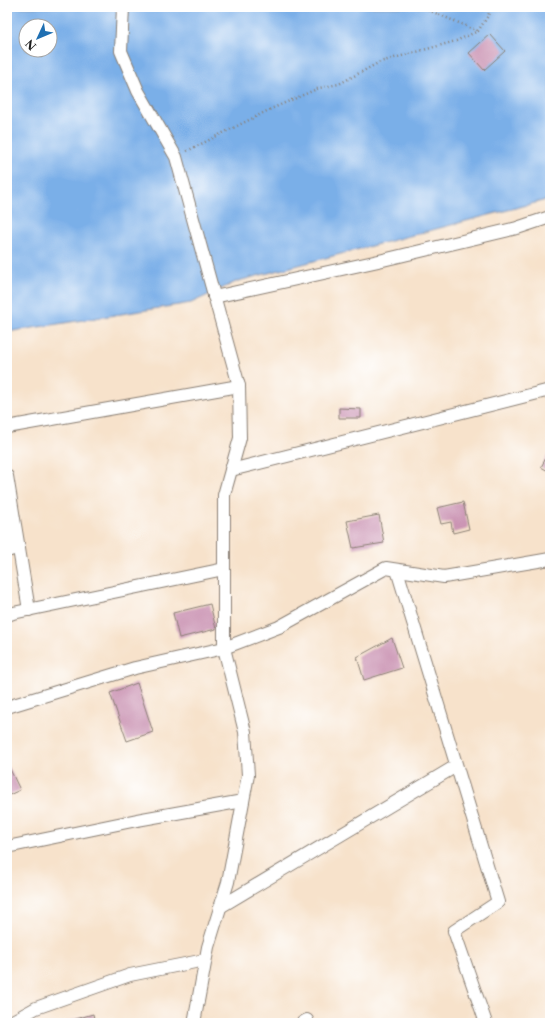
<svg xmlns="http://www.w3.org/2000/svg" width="557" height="1030" font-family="'Libre Caslon Text',serif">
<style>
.water{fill:#7aafe8;stroke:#4b6682;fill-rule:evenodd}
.building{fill:#ca93b2}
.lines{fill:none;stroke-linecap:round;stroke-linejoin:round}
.street-casing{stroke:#8a7f74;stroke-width:14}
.path{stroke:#8a7f74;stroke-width:2.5;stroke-dasharray:1 3;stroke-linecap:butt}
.street{stroke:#fff;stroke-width:12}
</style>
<rect width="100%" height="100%" fill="#fff"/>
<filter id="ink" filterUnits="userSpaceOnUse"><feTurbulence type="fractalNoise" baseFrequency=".025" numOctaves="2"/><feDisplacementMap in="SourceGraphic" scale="8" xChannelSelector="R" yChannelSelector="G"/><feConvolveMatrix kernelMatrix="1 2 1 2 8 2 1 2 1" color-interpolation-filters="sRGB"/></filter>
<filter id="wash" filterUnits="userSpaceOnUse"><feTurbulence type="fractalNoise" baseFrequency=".012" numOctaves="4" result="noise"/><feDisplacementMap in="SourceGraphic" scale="16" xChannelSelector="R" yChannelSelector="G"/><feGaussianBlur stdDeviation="0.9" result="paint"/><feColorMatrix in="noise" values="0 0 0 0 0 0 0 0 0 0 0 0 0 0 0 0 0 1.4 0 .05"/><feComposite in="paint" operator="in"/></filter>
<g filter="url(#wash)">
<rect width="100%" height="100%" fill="#f7e2cb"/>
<path class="water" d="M7,7H550V199L238,281L191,303L7,332ZM26,26H50V50H26Z"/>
<g id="blocks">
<g class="building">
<polygon points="490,34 505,51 484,70 469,53"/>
<polygon points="339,408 361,409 361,418 339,418"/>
<polygon points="550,451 550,472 541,467"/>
<polygon points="463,502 469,529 453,533 451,522 441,524 437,508"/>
<polygon points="379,515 384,543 353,548 347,521"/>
<polygon points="210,604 216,629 179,638 173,613"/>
<polygon points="392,638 402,668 364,680 357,657"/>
<polygon points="137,683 153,732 127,741 110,693"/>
<polygon points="9,767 20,790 7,796 7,768"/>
<polygon points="93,1014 95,1023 62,1023"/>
</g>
</g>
</g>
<g filter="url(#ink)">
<use href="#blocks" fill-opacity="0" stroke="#8a7f74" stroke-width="1"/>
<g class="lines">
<defs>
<g id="street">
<polyline points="123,7 121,51 138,91 176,157 239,386 240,438 224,495 224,648 245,732 248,775 228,882 208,947 194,1023"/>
<polyline points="214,297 383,260 517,228 550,217"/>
<polyline points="7,427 239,386"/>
<polyline points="231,470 550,390"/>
<polyline points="7,476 29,610"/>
<polyline points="7,551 19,547"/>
<polyline points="397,570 498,902 454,931 486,1023"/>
<polyline points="7,615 13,613 224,569"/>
<polyline points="7,707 135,668 224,648 279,627 386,568 444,577 550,559"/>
<polyline points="7,847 137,820 243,801"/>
<polyline points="220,907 456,766"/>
<polyline points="9,1023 36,1008 130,975 205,960"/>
<polyline points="302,1023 307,1020 308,1023"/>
</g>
</defs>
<use href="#street" class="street-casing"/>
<g class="path">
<polyline points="421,7 478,31"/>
<polyline points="187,151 271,109 319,88 339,84 380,62 456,41 478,31 488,16 491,7"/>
</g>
<use href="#street" class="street"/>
</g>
</g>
<rect width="557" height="1030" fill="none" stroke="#fff" stroke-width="24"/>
<g transform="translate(38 38) rotate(226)"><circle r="19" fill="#ffffff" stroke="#a4a4a4"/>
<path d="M0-3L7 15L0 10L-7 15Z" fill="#1f6fb2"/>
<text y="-6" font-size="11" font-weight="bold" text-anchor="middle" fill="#1c1c1c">N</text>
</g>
</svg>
